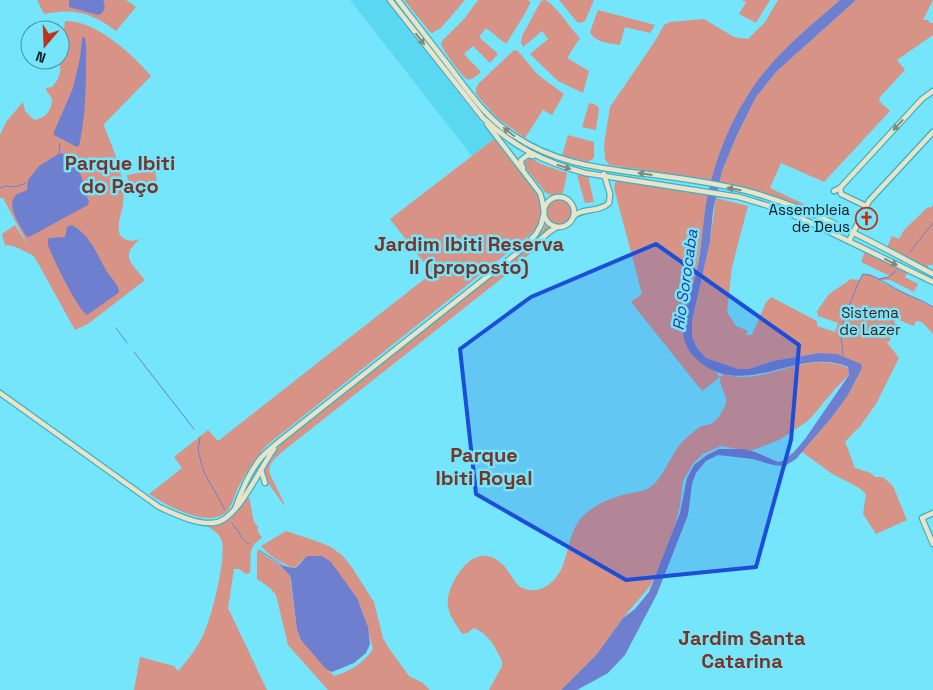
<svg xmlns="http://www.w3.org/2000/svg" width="933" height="690" font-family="'Space Grotesk',sans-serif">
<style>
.built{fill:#5bd8f1}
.green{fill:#d79486}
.water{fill:#6d7fce}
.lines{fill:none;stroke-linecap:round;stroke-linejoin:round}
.stream{stroke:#6d7fce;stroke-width:1}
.secondary-casing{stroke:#3bb1c6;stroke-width:7}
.secondary{stroke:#ebe3c8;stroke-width:4.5}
.oneway{fill:#82887b}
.marked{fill:#1d4ed8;fill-opacity:0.2;stroke:#1d4ed8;stroke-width:4;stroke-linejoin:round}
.labels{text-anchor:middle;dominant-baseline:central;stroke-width:5;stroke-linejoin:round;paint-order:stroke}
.poi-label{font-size:15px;fill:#01181d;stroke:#75e5fb;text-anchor:end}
.park-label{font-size:15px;fill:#51160c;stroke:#75e5fb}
.water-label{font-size:16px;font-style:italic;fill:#2f3996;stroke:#75e5fb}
.district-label{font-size:20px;font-weight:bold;fill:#793426;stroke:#75e5fb}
</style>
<rect width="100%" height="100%" fill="#75e5fb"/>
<polygon class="built" points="350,0 386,0 494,139 472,156"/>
<g class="green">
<path d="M37,0H126L136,7L116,31C91,12 74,8 44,14Z"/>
<polygon points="404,0 465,0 441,28 432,33 430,32"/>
<path d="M478,0H527L531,2L523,17L506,44L486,28L479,37L498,54L490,63L473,46L464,54L481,72C477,75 472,81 467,79C461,76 444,51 441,45L443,40L464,19Z"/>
<path d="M545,0C556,5 570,28 580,38L567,58L589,71L583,93L558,81L530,54L548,39L542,31L523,47L521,43L522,36L541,1Z"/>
<polygon points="559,0 594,0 585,21 581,23 577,22"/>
<polygon points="742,0 770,0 756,23 739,14 746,2"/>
<path d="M778,0H840C815,22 789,43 768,68C742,98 721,142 712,180L609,165L605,159L604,144L610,107L655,41L664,25L670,22L704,19L734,37L748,39L765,22Z"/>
<polygon points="856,0 933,0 923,20 928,20 930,23 933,23 933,35 897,60 905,70 879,98 880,102 890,111 824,182 781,163 770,188 808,206 806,210 763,194 719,183 722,171 737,135 756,97 776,72"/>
<path d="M598,10L655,25L650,33L625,27L620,45C610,43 595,43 590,32Z"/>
<path d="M65,21C96,20 132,54 151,76L105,123L104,126C114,151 126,177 123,204C122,213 116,226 120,235C125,242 134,242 141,238C119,257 131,262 145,280L88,324L75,330L34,256L16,247L7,245L5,246L2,234L15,225L29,247L3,198H0V135L6,122L23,102L25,111L34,120C46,118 52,110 52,99L46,90V88L52,87C59,80 63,69 58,60H60Z"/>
<polygon points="514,50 518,51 538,75 564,94 552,115 543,110 525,138 496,117 476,94 476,88 479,83"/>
<polygon points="589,103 596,105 599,108 596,130 582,127"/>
<polygon points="568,135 594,142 594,158 588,162 562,156"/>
<path d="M494,139L539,196C543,211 543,222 531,234L266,446C255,459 246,472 238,488C235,494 233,503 229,509C212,532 166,505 149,494L182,468L174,457L208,430L218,441L432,273L390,219Z"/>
<polygon points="531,158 541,164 567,173 563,193 551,195 546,193 524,166 525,161"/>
<polygon points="155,170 158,191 129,192 127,175"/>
<polygon points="577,175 588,176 594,202 585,203"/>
<path d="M617,181L708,195L696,275L683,329L708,368L715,371L720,377L724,374C763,388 806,348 848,368L849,375L836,388L808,421L779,440L750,451L721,446L703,454L693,464L683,481L680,506L674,529L656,574L650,586L623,618L597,654L561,690H489L502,666V661C495,647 489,634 474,628L467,633L462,634C454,620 444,611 449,593C456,571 477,542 501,563C508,569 511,577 517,584C523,591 537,592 545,587C572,572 563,536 583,516C596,503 614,497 631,493C637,492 644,491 649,488C661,482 672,453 682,442C687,437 694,431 700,427C703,425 707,425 711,424C717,421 722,412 725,406C729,395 719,388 720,377L702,391L631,302L642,294L614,188L615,183Z"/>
<polygon points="716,198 748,206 732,267 727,312 736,326 748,331 746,335 752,335 766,302 771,297 817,321 817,326 835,332 838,323 818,316 817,311 829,294 851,279 859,280 863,274 870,274 878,279 890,276 861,262 865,251 907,273 905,277 918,284 914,292 890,280 878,280 933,307 933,334 922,322 916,321 914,326 896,319 894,323 897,324 889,342 886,341 899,358 876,404 859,428 858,428 845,442 855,468 871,473 875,477 883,477 893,486 907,520 876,534 863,514 866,494 859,488 831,473 802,452 832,417 848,395 862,368 819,353 773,361 749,369 738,369 706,358 697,348 692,337 692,321 710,242"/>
<circle cx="559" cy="212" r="12"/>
<polygon points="933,205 933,265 928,265 928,268 887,247 892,236 899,239 904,230 928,207 930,208"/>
<path d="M546,222L552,228L524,251L535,249L506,275L282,452C275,459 267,464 270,474L285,505L283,504L266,480L263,471L272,459L279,445L297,429L520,252L544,229Z"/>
<path d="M249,497L254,522L259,528L257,530L262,538C246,548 252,557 250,573L246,574L239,569H234L228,608L267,690H134L140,657L174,666L178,671C188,660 198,647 204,633C212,616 226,559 222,542C220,534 214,530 206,526C233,524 232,512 249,497Z"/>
<path d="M286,531L319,542L331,547L343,556L353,569L374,602L383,638L388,647L409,676L423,683L430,690H328L288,645L276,595L270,588L257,579V550L280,565L290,576L297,630L301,640L334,676C350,671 364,663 373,649C367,626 363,603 346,584C340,577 313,564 303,559L299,565L293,568C280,562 270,557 261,546Z"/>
</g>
<g class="water">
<path d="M69,0H103C106,6 105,13 98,15L69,7Z"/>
<path d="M840,0H856L776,72L756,97L737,135L722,171L713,211L710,242L692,321V337L697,348L706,358L738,369H749L773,361L819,353L837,354L861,364L862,368L848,395L832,417L796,459L785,466L773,465L753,459L718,455L706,461L696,473L692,484L688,515L657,594L625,655L608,673L577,690H561L597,654L623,618L635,609L649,592L680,513L687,478L694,465L707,455L719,449H743L755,452L778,462L783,461L794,452L805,439L849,375L848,367C802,346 751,396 705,366C693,358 683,346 683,330C683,313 692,291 696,274C701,253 702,232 705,211C711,171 726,129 748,95C771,57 807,29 840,0Z"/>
<path d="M83,37L85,38C87,48 86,57 86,66C86,93 85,120 79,146L77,147L54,135V132L73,88L80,58L82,39Z"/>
<path d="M60,153C80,157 83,185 89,202L88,205L29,237L26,236C21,226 5,206 16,195C18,193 24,192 27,190L28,180L39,166Z"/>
<path d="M72,225C91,236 96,253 107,272C111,278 118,284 119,292L117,294L87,315C78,310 52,257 48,245V240L49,238L65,237L67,227Z"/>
<path d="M308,556H322L331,562L357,598L368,627L370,644L366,653L354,663L332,672L326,669L301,640L297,630L291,580L290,576L280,565C285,565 290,568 294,568C300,567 302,559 308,556Z"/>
</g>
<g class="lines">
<g class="stream">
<polyline points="59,153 60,144"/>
<polyline points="0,188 5,186 16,187 26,183"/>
<polyline points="909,253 933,223"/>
<polyline points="879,279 889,277 896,271"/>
<polyline points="116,328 127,343"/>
<polyline points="134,352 194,429"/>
<path d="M843,355C843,347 840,336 841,328C843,321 860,277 863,274C876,275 888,285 900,291C911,297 923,300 933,307"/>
<polyline points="200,437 198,451 204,472 225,510"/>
<polyline points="232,523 243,539 249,544"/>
<polyline points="259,550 282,565"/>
</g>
<defs>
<g id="secondary">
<path d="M390,0L483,118C514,147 543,162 585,173L739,197L779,209L807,221L933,282"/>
<path d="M398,0C415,22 432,44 449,66C468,91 486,118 513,135C553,162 592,167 638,173C673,177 709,182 743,190C810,207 872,242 933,274"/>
<polyline points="523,168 521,164 521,160 528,155 533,156"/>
<polyline points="840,188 841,194 866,206"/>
<polyline points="834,191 840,188 922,99 933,91"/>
<circle cx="559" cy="212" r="15"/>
<path d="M573,217C582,207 599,213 609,203L610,194L604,174"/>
<polyline points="849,241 869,201 933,132"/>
<polyline points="522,249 533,246 549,232 557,227"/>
<path d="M0,393L159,507C175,514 200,527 218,522C240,515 260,468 274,449"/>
<polyline points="261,470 265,483"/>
<path d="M235,509C241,492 248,474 260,459C266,452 274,446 281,440L521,250L536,234L541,225L544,212L542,200L540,193L487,124"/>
<polyline points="933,513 922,518 933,544"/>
</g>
</defs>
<use href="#secondary" class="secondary-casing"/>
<use href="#secondary" class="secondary"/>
</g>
<defs><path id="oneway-solid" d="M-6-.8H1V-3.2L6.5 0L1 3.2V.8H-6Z" transform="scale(1.25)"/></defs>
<g class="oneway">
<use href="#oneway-solid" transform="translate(420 39) rotate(52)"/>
<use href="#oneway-solid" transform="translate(898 125) rotate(133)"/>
<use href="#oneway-solid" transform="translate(509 132) rotate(-143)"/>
<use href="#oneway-solid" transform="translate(564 167) rotate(17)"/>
<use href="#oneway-solid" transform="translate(645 174) rotate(-172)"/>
<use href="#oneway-solid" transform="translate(734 189) rotate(-170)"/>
<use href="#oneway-solid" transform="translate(891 262) rotate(27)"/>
</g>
<path class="marked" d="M656,244L799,345L791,440L756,567L626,580L476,494L460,349L531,297Z"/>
<defs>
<symbol id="church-ring" viewBox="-11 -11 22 22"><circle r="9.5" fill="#75e5fb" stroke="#be331a" stroke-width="1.5"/><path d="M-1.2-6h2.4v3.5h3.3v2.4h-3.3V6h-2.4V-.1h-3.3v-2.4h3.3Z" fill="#be331a"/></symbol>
</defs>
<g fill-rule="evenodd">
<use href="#church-ring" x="854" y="206" width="25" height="25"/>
</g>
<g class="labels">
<g class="poi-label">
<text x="850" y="209">Assembleia<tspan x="850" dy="17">de Deus</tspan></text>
</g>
<g class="park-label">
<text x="870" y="312">Sistema<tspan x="870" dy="17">de Lazer</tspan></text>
</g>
<g class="water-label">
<text transform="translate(685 280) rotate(-82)">Rio Sorocaba</text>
</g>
<g class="district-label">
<text x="120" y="163">Parque Ibiti<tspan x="120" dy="23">do Paço</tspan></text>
<text x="469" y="244">Jardim Ibiti Reserva<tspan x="469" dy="23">II (proposto)</tspan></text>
<text x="484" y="455">Parque<tspan x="484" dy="23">Ibiti Royal</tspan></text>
<text x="742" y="638">Jardim Santa<tspan x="742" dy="23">Catarina</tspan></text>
</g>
</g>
<g transform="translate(45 45) rotate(199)"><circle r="24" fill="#75e5fb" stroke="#4793a2"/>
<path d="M0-4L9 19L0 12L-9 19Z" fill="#be331a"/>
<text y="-8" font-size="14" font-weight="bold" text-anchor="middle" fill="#01181d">N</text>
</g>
</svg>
